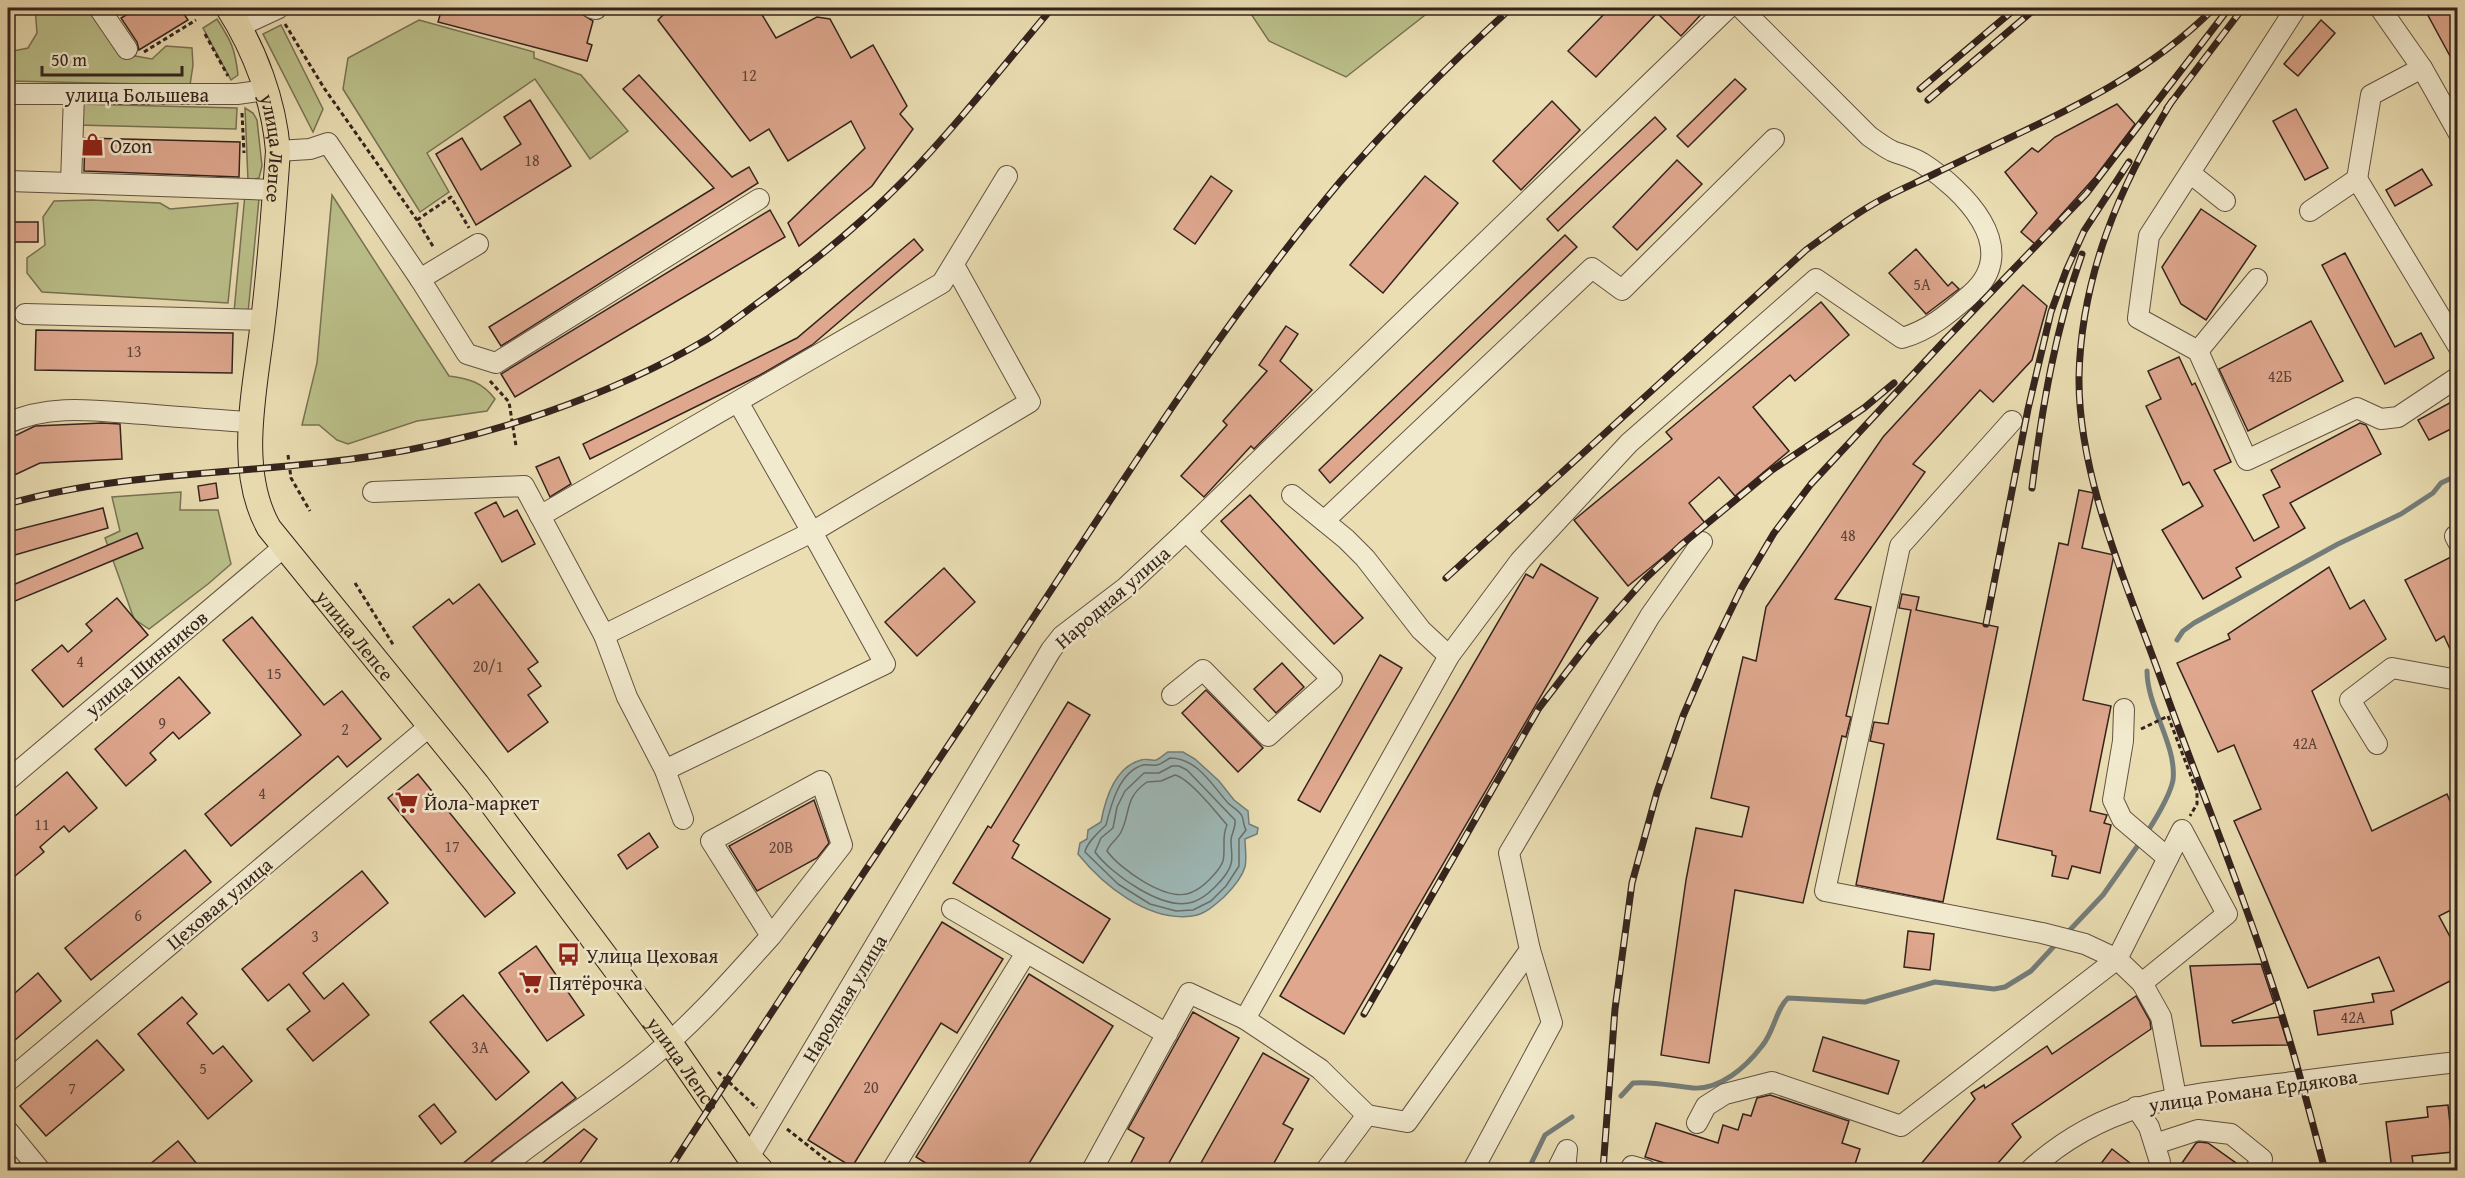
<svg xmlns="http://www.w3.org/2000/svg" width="2465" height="1178" font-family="'Gentium Book Plus',serif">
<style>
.green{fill:#bbc08a;stroke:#787254;stroke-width:1.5}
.water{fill:#9eb9b8;stroke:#747d7a;stroke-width:1.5}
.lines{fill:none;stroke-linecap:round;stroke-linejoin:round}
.shore{stroke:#696e6a;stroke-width:1.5}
.stream{stroke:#747d7a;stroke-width:5}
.building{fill:#dea78e;stroke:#34231d;stroke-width:1.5}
.minor-casing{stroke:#625242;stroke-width:22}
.major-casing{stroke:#34231d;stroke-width:26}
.path{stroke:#34231d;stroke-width:3;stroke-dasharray:4.5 3;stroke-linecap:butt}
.minor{stroke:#f2eace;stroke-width:20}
.major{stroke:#ebdeb3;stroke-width:24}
.rail-casing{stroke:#34231d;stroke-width:7}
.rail{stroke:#f2eace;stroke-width:4.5;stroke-dasharray:14;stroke-linecap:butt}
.labels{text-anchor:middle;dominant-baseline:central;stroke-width:5;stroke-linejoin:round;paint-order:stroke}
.number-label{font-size:16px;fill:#5e4439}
.street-label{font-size:20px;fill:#34231d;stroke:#f2eace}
.poi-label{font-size:20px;fill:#34231d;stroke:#f2eace;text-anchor:start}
</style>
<rect width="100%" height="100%" fill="#ebdeb3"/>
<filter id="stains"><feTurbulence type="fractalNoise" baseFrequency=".00333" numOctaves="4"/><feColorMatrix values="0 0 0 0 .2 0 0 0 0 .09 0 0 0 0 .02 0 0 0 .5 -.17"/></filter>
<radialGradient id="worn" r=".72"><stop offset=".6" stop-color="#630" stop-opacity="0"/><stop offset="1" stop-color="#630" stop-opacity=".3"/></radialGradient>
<g class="green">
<polygon points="35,8 90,8 124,54 152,59 166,46 192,48 193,65 190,85 8,81 8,52 28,48 37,33"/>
<polygon points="1247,8 1434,8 1346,77 1269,41"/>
<path d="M217,19C231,41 235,48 238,75L231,80L203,28Z"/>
<polygon points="419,20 534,52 534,58 581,75 628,131 590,159 535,79 427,153 449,192 420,212 343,89 348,58"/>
<polygon points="281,25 323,109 313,132 263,34"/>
<polygon points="78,104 237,108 236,129 77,125"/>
<polygon points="245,108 253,113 257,120 262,166 259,178 248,181"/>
<polygon points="245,194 252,195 259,199 248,313 234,312"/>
<path d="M332,195L449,376C470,379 482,382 495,399L487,411L417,421L348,444L337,440L319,425H302L317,363Z"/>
<polygon points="91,200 160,203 170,209 238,203 228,303 42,292 27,273 27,258 45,245 43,217 54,201"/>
<polygon points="181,492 180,510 218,510 231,564 208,584 149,629 134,619 105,538 120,531 112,497"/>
</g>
<path class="water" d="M1168,752H1183L1195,759L1219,781L1234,800L1248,811L1249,824L1258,828L1257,834L1245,839C1245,847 1247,859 1245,867C1242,877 1231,890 1224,897C1215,905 1204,915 1192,916C1148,922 1103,885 1078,854L1080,843L1087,839L1088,830L1101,822C1105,800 1115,767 1141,760C1146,758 1151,761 1156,760C1160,759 1164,754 1168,752Z"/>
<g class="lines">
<g class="shore">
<path d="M1170,758C1197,758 1212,785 1228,803C1232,807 1240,811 1242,816C1244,821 1243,825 1246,830L1239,839V866L1226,886L1211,901L1193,910L1176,911L1150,904L1118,884L1085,852C1087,842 1099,832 1106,825C1111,805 1119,772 1143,765C1147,764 1153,766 1157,765C1162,764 1166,760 1170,758Z"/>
<path d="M1172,766H1179L1187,770L1235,820C1236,829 1231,833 1231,841C1231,848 1233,858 1231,864C1229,872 1221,881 1215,887C1209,893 1202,899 1193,902C1164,912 1111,874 1095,852L1101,838L1113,828L1117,807L1125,791L1144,773H1159Z"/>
<path d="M1175,775C1190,779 1216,812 1227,825C1221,838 1226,848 1223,861C1221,867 1214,875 1209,880C1204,885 1198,890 1190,893C1166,902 1120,869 1107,851C1110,843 1117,840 1121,832C1131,812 1124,798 1147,782L1161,781Z"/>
</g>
<g class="stream">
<polyline points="2177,640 2183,631 2194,623 2338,544 2401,514 2433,493 2441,483 2458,475"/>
<path d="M2146,834C2155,820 2170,796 2173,780C2177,745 2147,707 2147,671"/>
<polyline points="2066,934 2103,895 2141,841"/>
<path d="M1621,1096L1633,1083C1653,1081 1672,1086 1693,1088C1720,1090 1746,1067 1762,1046C1774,1032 1776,1009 1788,998L1865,1002L1935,982L1994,989L2005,987L2031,971L2057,943"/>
<polyline points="1528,1170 1545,1135 1572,1117"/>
</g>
</g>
<g class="building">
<polygon points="138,8 180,8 188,20 139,50 137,42 121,18"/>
<polygon points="442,8 469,13 470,8 557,8 582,14 593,21 587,43 592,45 587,61 438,22"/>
<polygon points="670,8 758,8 776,38 817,17 830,19 851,58 873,45 907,106 900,114 913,129 872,186 799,246 788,223 865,148 851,121 788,161 769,129 750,141 658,20"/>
<polygon points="1610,8 1707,8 1681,36 1657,13 1596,77 1568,51"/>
<polygon points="2424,8 2457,8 2457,69"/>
<polygon points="2321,20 2335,33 2298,76 2284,64"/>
<polygon points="639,75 732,177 749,167 758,183 501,346 489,327 714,188 623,89"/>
<polygon points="1735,79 1746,89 1688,147 1677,136"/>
<polygon points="530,100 571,166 476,225 436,154 462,138 481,170 521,144 504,117"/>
<polygon points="1552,101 1580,130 1521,190 1493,161"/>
<polygon points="2117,104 2135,124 2095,177 2035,244 2021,232 2037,213 2005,172 2032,148 2038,152 2055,137"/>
<polygon points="2296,109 2328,168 2305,180 2273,121"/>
<polygon points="1655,117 1666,129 1558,231 1547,219"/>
<polygon points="85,138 240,142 239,177 84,171"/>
<polygon points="1677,160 1702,184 1637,250 1613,227"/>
<polygon points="2422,169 2432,185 2395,206 2386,190"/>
<polygon points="1211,176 1232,191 1195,244 1174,229"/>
<polygon points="1425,176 1458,203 1383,293 1350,265"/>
<polygon points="2201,209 2256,246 2206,320 2181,304 2162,267"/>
<polygon points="770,210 785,237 515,397 501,374"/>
<rect x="8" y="222" width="30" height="20"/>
<polygon points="1565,235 1577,247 1330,483 1319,470"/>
<polygon points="914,239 923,250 812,345 760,375 590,459 583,444 797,338"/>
<polygon points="1916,249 1948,286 1952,282 1959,289 1926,314 1889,273"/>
<polygon points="2345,253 2395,347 2421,333 2434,358 2385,384 2322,265"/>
<polygon points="2023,285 2047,306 2032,360 1993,402 1980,390 1913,464 1925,472 1835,599 1871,607 1846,716 1851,717 1846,737 1842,736 1803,903 1735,890 1709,1063 1661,1055 1686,880 1696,828 1742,837 1749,807 1711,798 1743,657 1756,661 1766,607 1883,437"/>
<polygon points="1821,302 1849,335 1795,381 1790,375 1753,407 1789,451 1735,496 1719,477 1689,503 1705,523 1628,586 1574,520 1672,439 1666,432"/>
<polygon points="2311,321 2343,381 2248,431 2219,369"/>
<polygon points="1286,326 1298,334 1280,361 1312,390 1254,449 1251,446 1204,497 1181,476 1227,425 1223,421 1267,371 1259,365"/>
<polygon points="36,330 233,333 232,373 35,370"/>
<polygon points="2179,357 2192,385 2195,383 2231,462 2214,470 2254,541 2279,527 2263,495 2280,487 2271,470 2360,423 2366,425 2381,454 2290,503 2305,528 2236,568 2241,577 2203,599 2162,530 2203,506 2189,482 2183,485 2146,406 2161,399 2148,371"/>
<polygon points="2457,399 2457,426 2429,440 2418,420"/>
<polygon points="102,423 120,424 122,459 40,463 8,478 8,439 35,426"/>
<polygon points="559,457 571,484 550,497 536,467"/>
<polygon points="216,483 218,498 200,501 198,486"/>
<polygon points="2079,490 2094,493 2082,548 2114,555 2083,700 2111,706 2090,811 2107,815 2104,823 2111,825 2100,873 2072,866 2068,879 2052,876 2056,856 2052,855 2052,851 1997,839 2059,543 2068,545"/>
<polygon points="1250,495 1363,618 1334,644 1221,521"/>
<polygon points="496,502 504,517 517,510 535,544 502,562 475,513"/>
<polygon points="103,508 108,528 8,557 8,532"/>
<polygon points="137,533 143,548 8,604 8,587"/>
<polygon points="2457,554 2457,664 2444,636 2436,641 2405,580"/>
<polygon points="1541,564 1598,598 1344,1034 1280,996 1526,574 1533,578"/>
<polygon points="2329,567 2350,609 2364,600 2386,639 2312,691 2372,831 2447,794 2457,818 2457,907 2439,916 2454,944 2457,943 2457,980 2450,981 2391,1011 2393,1024 2318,1035 2314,1011 2374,1002 2372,994 2394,991 2379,957 2308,988 2234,821 2261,809 2234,745 2218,752 2177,663 2230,639 2228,634"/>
<polygon points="944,568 975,602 917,656 885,622"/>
<polygon points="479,584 538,662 528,669 541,686 528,695 548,722 508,752 413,627 449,599 453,604"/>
<polygon points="1902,594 1919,597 1916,610 1998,627 1943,902 1856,885 1884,744 1870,741 1874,722 1888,724 1911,610 1899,608"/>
<polygon points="117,598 148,635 63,707 32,670 62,645 68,652 92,631 86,624"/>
<polygon points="252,617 324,705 342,691 381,739 347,767 338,756 231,846 205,814 301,735 223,640"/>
<polygon points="1380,655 1402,668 1320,812 1298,800"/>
<polygon points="1282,663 1304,687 1276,713 1254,689"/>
<polygon points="179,677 210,713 179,739 173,732 150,753 156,760 126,786 95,749"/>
<polygon points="1206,690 1263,748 1238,772 1182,713"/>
<polygon points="1068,702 1090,715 1013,841 1019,845 1012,858 1110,919 1083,963 953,883 988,826 991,828"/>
<polygon points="67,772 97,808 69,832 64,826 40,847 44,852 15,876 8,867 8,822"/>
<polygon points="418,774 515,893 485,917 388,798"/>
<polygon points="814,800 829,843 817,858 757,891 729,846"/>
<polygon points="649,833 658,847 627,869 618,855"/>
<polygon points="185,850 211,882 91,980 65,948"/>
<polygon points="362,871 388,903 303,973 324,999 343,983 369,1015 313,1061 287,1029 310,1011 289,984 268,1001 242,969"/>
<polygon points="942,922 1003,959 957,1033 941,1023 852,1167 808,1140"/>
<polygon points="1908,931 1934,934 1930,970 1904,967"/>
<polygon points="536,946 584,1015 547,1041 499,973"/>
<polygon points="2261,964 2274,1003 2232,1021 2233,1023 2279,1017 2288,1045 2201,1046 2190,966"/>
<polygon points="38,973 61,1001 8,1046 8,999"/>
<polygon points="1029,974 1113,1026 1025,1170 926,1170 929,1165 916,1157"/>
<polygon points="463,995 529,1072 496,1100 430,1022"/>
<polygon points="2136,996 2150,1021 2151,1029 2012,1124 2021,1137 1992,1170 1916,1170 1975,1099 1971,1093 1984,1085 1985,1088 2047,1046 2052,1054"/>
<polygon points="182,997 197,1014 187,1023 213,1054 223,1046 252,1081 208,1119 138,1034"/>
<polygon points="1193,1012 1239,1038 1165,1170 1127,1170 1144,1138 1128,1129"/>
<polygon points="1823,1037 1899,1061 1888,1094 1813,1071"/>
<polygon points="97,1040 124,1070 46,1136 20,1106"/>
<polygon points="1263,1053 1309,1079 1283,1124 1293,1129 1270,1170 1197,1170"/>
<polygon points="562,1082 576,1098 492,1161 487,1170 455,1170"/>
<polygon points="1770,1095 1849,1121 1842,1143 1860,1149 1853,1170 1687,1170 1645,1157 1656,1123 1718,1143 1723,1125 1738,1130 1743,1114 1751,1116 1757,1098"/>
<polygon points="434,1104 456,1132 441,1144 419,1116"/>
<polygon points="2448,1105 2453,1152 2412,1156 2414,1170 2392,1170 2386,1122 2428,1117 2427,1107"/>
<polygon points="584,1129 597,1139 575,1170 534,1170"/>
<polygon points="178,1141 202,1170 143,1170"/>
<polygon points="2199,1142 2208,1143 2243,1168 2243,1170 2177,1170 2196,1143"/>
<polygon points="2112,1149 2139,1170 2096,1170"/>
</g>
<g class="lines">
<defs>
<g id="minor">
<polyline points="99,8 127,49"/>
<polyline points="592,8 596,9"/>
<polyline points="2296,8 2149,236 2138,318 2198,351 2247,460 2357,408 2381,419 2398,417 2458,377"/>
<polyline points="2380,8 2422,68 2458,132"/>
<polyline points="240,26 279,8"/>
<polyline points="8,94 237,94 266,90"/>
<polyline points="74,95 71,183 275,190"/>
<polyline points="278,151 310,149 328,143 420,279 467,354 496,363 759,199"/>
<polyline points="2190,173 2225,201"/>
<polyline points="2357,179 2371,95 2422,68"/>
<polyline points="8,181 71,183"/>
<polyline points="2310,211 2357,179 2458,346"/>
<polyline points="420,279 478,244"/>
<polyline points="25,314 264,320"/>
<polyline points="2198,351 2257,279"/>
<polyline points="2012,421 1900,546 1825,891 2042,933 2085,944 2117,959 2142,983"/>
<path d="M8,423C51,403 98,411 144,414C179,417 215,420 250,422"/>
<polyline points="373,492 524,486 604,635 627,697 665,770 683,819"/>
<polyline points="1292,495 1346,539 1365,558 1421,630 1449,656"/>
<polyline points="540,516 942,283 1007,176"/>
<polyline points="1324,521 1592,268 1622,290 1774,139"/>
<polyline points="1186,531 1728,8"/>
<polyline points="2458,535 2455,536 2458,542"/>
<polyline points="604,635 812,532 738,402"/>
<polyline points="2124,709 2123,741 2113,800 2122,819 2168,858"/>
<polyline points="2377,744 2350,700 2392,668 2458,680"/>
<polyline points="665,770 885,664 812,532 1030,402 954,265"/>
<polyline points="8,780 285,546"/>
<polyline points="952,909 1167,1034"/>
<polyline points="1245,1019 1320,1069 1367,1115"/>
<polyline points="8,1081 431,725"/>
<polyline points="2136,1107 2149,1127 2160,1162"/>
<polyline points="1697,1123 1706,1106 1725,1094 1772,1082 1901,1126 2117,959 2182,830 2227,914 2142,983 2161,1017 2176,1097"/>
<polyline points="8,1131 40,1170"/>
<polyline points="2155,1144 2198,1130 2231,1134 2262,1159 2255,1170"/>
<polyline points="749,1157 1051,650 1062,636 1125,588 1186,531 1332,679 1268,736 1203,670 1172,695"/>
<path d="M499,1170C548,1130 603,1096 653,1056C696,1021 733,978 771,936L711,841L821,781L842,845L771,936"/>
<polyline points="892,1170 1026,953"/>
<path d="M1092,1170L1189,993L1245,1019L1449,656L1520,561L1629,443L1816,279L1902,338C1930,330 1949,313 1971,294C2024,248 1962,189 1922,163C1912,157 1902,155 1892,151C1884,147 1876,141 1869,136L1741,8"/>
<polyline points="1326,1170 1367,1115 1407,1122 1530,950 1509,853 1650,616 1702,542"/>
<polyline points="1473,1170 1552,1023 1530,950"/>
<polyline points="1557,1170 1567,1150 1565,1170"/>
<polyline points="1632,1170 1632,1166 1646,1170"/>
<path d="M2030,1170C2108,1098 2193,1094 2294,1082C2348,1075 2403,1068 2458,1062"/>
</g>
<g id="major">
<path id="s1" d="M228,8C255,50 274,101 278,151C274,207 270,264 263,321C256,386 235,468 269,528L477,784L669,1041L749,1157L761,1170"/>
</g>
</defs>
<use href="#minor" class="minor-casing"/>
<use href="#major" class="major-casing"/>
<g class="path">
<polyline points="285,24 324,88 417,220 434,248"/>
<polyline points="205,34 228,76"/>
<polyline points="144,52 196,20"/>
<polyline points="242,113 244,153"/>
<polyline points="417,220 451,197 469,228"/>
<polyline points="8,297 13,302"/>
<polyline points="490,381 509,402 516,446"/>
<polyline points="288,455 291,478 310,511"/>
<polyline points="355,583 394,646"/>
<polyline points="2141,729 2168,716 2197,792 2197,804 2190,816"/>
<polyline points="718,1072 757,1108"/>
<polyline points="787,1129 839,1170"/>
</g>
<use href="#minor" class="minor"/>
<use href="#major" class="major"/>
<defs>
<g id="rail">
<polyline points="1920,89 2016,8"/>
<polyline points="1928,100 2036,8"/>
<path d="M2172,101C2120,185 2081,276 2079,377C2078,478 2128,587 2162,682C2196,778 2235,872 2267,969C2290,1035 2307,1103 2325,1170"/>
<polyline points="2167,108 2243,8"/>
<path d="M2032,488C2042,408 2055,330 2082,254"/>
<path d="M8,504C127,470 251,475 373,456C485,439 611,396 709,338C727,326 745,312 763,299C814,262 862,223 906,178C958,124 1004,65 1052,8"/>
<path d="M1446,578L1806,250C1827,235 1848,219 1870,206C1891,193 1914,184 1936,173C2033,125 2136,87 2214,8"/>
<polyline points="1986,624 2028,409 2051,312 2066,271 2084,231 2129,162"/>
<polyline points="1364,1014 1539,708 1592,639 1645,579 1681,545 1772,470 1864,408 1894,383"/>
<path d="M669,1170C785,990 904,812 1023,633C1124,480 1221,324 1339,183C1392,121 1451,63 1511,8"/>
<polyline points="1603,1170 1615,1009 1632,883 1657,792 1683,716 1711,651 1742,587 1774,533 1811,484 1945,340 2086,194 2229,8"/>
</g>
</defs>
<use href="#rail" class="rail-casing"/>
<use href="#rail" class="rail"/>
</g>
<defs>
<symbol id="shop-bare" viewBox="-9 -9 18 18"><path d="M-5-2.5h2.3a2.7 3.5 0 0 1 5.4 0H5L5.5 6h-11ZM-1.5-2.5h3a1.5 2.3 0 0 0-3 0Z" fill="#8f2418" stroke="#f2eace" stroke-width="2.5" paint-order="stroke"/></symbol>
<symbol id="supermarket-bare" viewBox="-9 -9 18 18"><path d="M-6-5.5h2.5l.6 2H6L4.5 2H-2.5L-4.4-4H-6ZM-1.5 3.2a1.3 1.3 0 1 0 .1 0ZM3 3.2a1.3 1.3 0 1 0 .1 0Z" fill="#8f2418" stroke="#f2eace" stroke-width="2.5" paint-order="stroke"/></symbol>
<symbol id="bus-bare" viewBox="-9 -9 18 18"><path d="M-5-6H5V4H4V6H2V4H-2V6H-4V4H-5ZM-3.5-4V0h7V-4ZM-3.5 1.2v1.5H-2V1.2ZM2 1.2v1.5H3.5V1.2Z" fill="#8f2418" stroke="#f2eace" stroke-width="2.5" paint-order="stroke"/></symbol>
</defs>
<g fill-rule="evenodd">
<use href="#shop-bare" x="76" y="128" width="33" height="33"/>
<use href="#supermarket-bare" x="390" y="786" width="33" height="33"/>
<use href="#bus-bare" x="552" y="938" width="33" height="33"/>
<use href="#supermarket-bare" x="514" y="966" width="33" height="33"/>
</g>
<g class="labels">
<g class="number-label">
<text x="749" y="75">12</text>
<text x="532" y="160">18</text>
<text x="1922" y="284">5А</text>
<text x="134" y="351">13</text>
<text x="2280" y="376">42Б</text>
<text x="1848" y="535">48</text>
<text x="80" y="661">4</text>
<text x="488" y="666">20/1</text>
<text x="274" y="673">15</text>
<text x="162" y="723">9</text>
<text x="345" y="729">2</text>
<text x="2305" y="743">42А</text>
<text x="262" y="793">4</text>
<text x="42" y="824">11</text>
<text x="452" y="846">17</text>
<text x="781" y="847">20В</text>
<text x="138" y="915">6</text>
<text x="315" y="936">3</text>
<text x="2353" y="1017">42А</text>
<text x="480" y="1047">3А</text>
<text x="203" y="1068">5</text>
<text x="871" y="1087">20</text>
<text x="72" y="1088">7</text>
</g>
<g class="street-label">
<text x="137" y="94">улица Большева</text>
<text stroke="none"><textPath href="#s1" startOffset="150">улица Лепсе</textPath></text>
<text transform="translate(1112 597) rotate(-41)">Народная улица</text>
<text stroke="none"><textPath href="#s1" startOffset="672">улица Лепсе</textPath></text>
<text transform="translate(146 663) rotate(-40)">улица Шинников</text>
<text transform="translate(219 903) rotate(-40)">Цеховая улица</text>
<text transform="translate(844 998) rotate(-59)">Народная улица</text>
<text stroke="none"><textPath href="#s1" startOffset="1212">улица Лепсе</textPath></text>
<text transform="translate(2253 1090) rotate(-8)">улица Романа Ердякова</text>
</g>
<g class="poi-label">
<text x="110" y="145">Ozon</text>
<text x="424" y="802">Йола-маркет</text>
<text x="586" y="955">Улица Цеховая</text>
<text x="549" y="982">Пятёрочка</text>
</g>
</g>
<rect width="2465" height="1178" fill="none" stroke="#ebdeb3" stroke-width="30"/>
<rect x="9" y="9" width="2447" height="1160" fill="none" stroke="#34231d" stroke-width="3"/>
<rect x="15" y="15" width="2435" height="1148" fill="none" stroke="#34231d" stroke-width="1.5"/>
<path d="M42 66v9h140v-9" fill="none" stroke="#34231d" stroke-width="3"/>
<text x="51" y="66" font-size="18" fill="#34231d" stroke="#f2eace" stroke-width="4.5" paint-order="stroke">50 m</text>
<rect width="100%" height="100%" filter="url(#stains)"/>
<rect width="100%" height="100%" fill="url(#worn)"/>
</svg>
